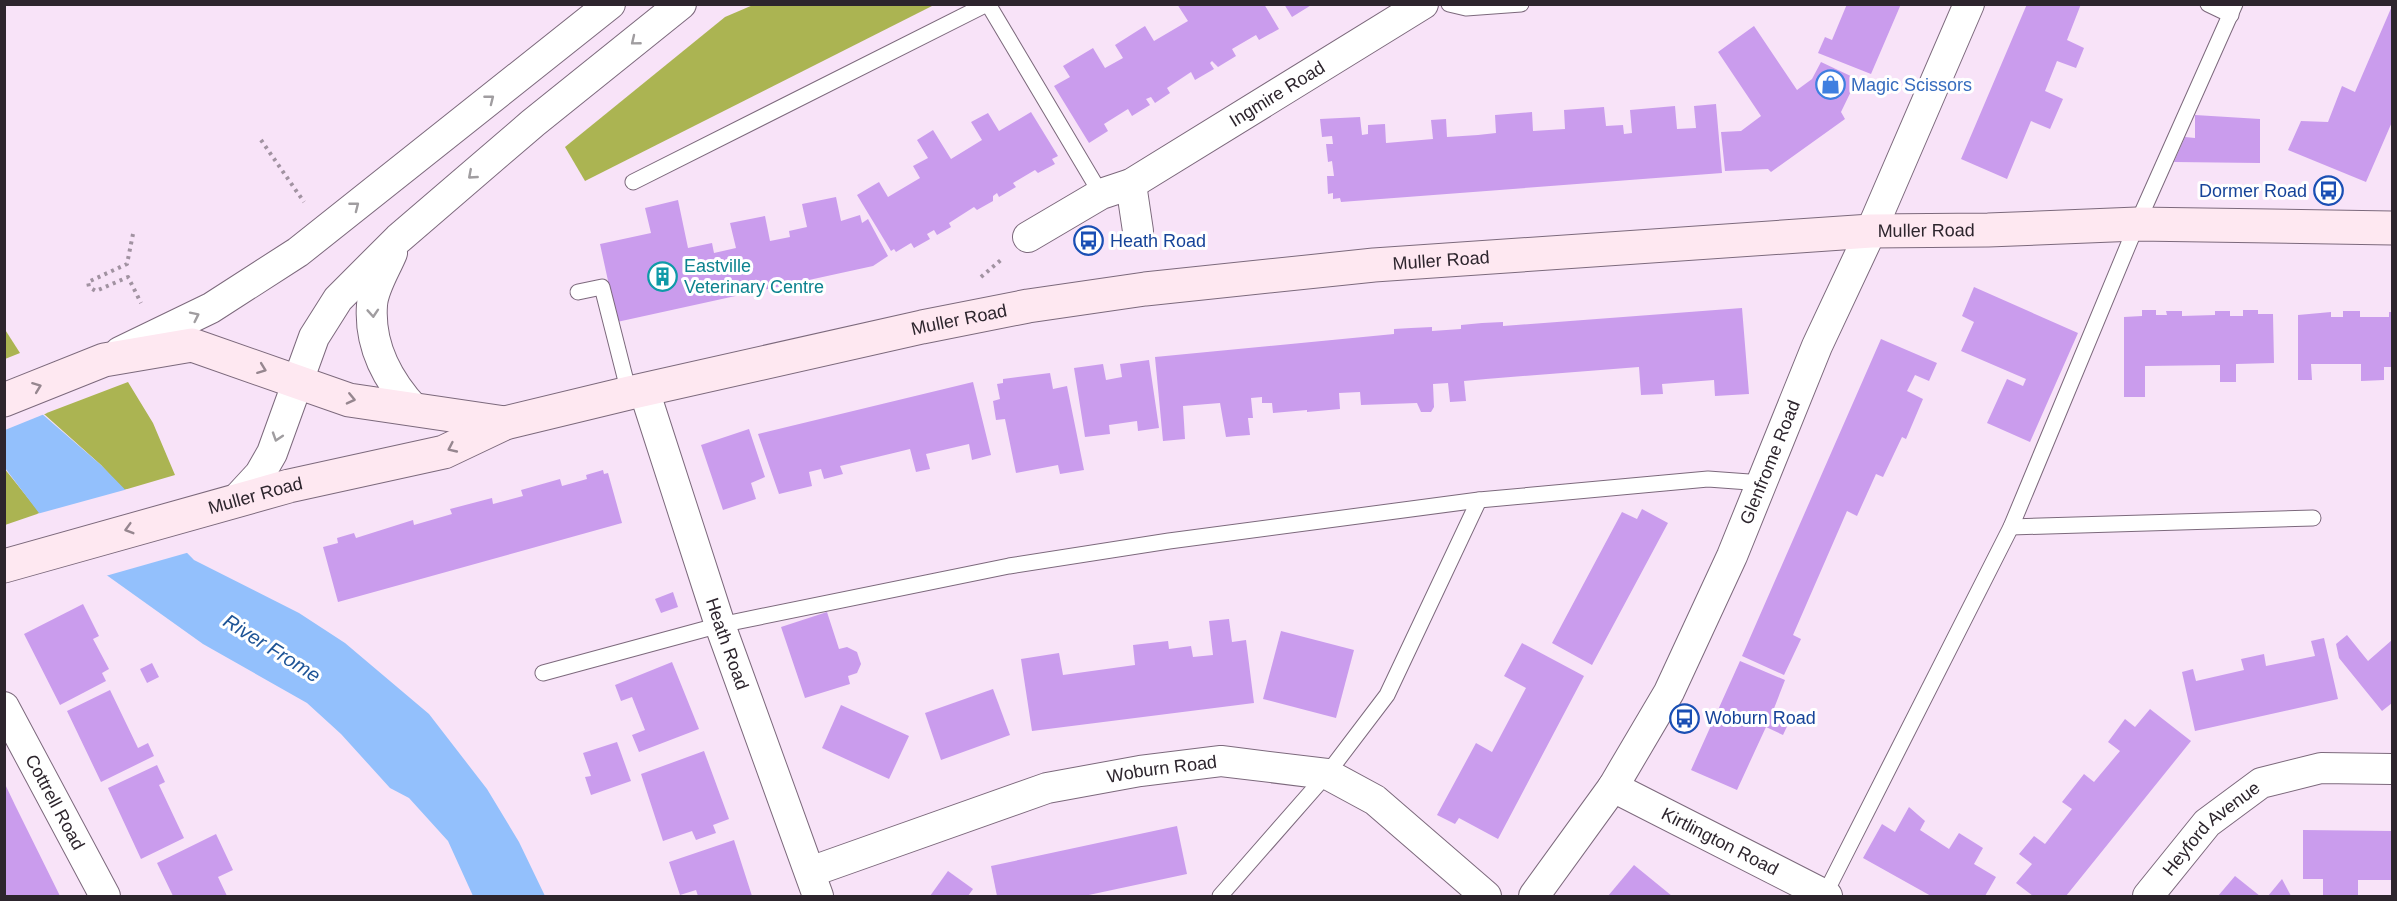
<svg xmlns="http://www.w3.org/2000/svg" width="2397" height="901" font-family="Helvetica,sans-serif">
<style>
.forest{fill:#abb452}
.water{fill:#93c0fc}
.pier{fill:#f8e3f8}
.building{fill:#ca9ced}
.lines{fill:none;stroke-linecap:round;stroke-linejoin:round}
.service-casing{stroke:#7c697c;stroke-width:17}
.minor-casing{stroke:#7c697c;stroke-width:32}
.secondary-casing{stroke:#7c697c;stroke-width:35}
.path{stroke:#a192a1;stroke-width:4;stroke-dasharray:3 4.5;stroke-linecap:butt}
.service{stroke:#fff;stroke-width:15}
.minor{stroke:#fff;stroke-width:30}
.secondary{stroke:#fee8f1;stroke-width:33}
.oneway{stroke:#a09da0}
.oneway2{stroke:#96868f}
.labels{text-anchor:middle;dominant-baseline:central;stroke-width:6;stroke-linejoin:round;paint-order:stroke}
.shop-label{font-size:18px;fill:#366cbe;stroke:#fff;text-anchor:start}
.street-label{font-size:18px;fill:#2d252d;stroke:#fff}
.transit-label{font-size:18px;fill:#164399;stroke:#fff;text-anchor:start}
.culture-label{font-size:18px;fill:#0d838f;stroke:#fff;text-anchor:start}
.water-label{font-size:20px;font-style:italic;fill:#1e5496;stroke:#fff}
</style>
<rect width="100%" height="100%" fill="#f8e3f8"/>
<g class="forest">
<polygon points="753,5 934,5 585,181 565,147 725,17"/>
<polygon points="4,328 20,353 5,359 4,359"/>
<polygon points="128,382 153,423 175,475 124,490 101,465 44,414"/>
<polygon points="4,468 40,513 5,525"/>
</g>
<polygon class="water" points="4,381 101,465 194,560 299,613 345,643 429,714 487,789 519,842 545,896 473,896 448,841 409,798 390,788 341,734 307,703 203,644 84,559 48,525 5,468"/>
<g class="pier">
<polygon points="4,378 6,379 47,413 5,430"/>
<polygon points="128,489 190,552 102,577 46,527 37,514"/>
</g>
<g class="building">
<polygon points="1177,4 1264,4 1279,29 1259,40 1256,35 1232,49 1236,56 1218,67 1212,61 1210,63 1214,69 1195,80 1191,72 1167,88 1170,93 1155,103 1151,97 1146,99 1150,105 1132,116 1128,109 1104,124 1108,131 1089,143 1054,86 1070,77 1063,66 1093,48 1105,68 1123,58 1115,45 1145,26 1154,41 1188,21"/>
<polygon points="1284,4 1313,4 1292,17"/>
<polygon points="1847,4 1901,4 1871,74 1818,53 1825,37 1832,40"/>
<polygon points="2027,4 2081,4 2067,40 2084,48 2076,68 2057,61 2045,91 2063,99 2050,129 2031,121 2007,179 1961,159"/>
<polygon points="2392,6 2392,122 2366,182 2288,150 2301,121 2328,122 2342,86 2355,92"/>
<polygon points="1754,26 1797,90 1812,79 1821,62 1857,79 1841,112 1845,119 1771,172 1768,169 1725,171 1721,132 1741,131 1761,116 1718,52"/>
<polygon points="1716,104 1722,173 1341,202 1340,198 1333,199 1333,193 1328,194 1327,176 1334,176 1332,161 1328,162 1326,144 1333,144 1332,136 1322,137 1320,119 1360,117 1362,135 1368,134 1368,125 1385,124 1386,143 1433,139 1431,120 1446,119 1447,137 1478,135 1496,133 1495,115 1532,112 1533,131 1565,129 1564,110 1604,107 1606,126 1623,125 1624,134 1632,133 1630,110 1675,106 1677,129 1696,128 1694,106"/>
<polygon points="1031,112 1058,156 1052,159 1055,164 1038,173 1035,170 1013,183 1016,187 999,197 997,193 993,196 993,201 977,210 974,207 949,223 951,227 937,235 934,230 927,234 930,239 914,248 911,243 896,252 894,249 891,251 857,195 879,182 888,197 920,178 913,166 928,158 917,140 933,130 951,159 982,140 971,122 988,113 999,131"/>
<polygon points="2195,115 2260,119 2260,163 2174,162 2185,137 2195,138"/>
<polygon points="836,197 841,221 860,215 862,223 868,219 888,256 873,266 617,322 600,244 651,233 645,208 678,200 688,248 712,243 714,253 736,248 730,223 765,216 770,241 790,237 789,231 807,227 802,204"/>
<polygon points="1974,287 2078,333 2030,442 1987,423 2007,379 2023,386 2026,379 1961,351 1974,322 1962,316"/>
<polygon points="1742,308 1749,394 1715,396 1714,380 1662,384 1663,394 1641,395 1639,367 1486,379 1464,381 1466,401 1450,402 1448,383 1433,384 1434,407 1431,412 1421,412 1417,403 1361,405 1360,392 1339,393 1340,409 1307,412 1307,410 1273,413 1272,403 1262,403 1262,397 1251,398 1253,418 1248,418 1250,435 1236,436 1226,437 1220,403 1183,406 1185,439 1163,441 1155,357 1394,334 1394,329 1411,328 1432,327 1432,331 1461,329 1461,325 1482,323 1503,322 1503,326"/>
<polygon points="2142,310 2156,310 2156,315 2167,315 2166,311 2182,311 2182,316 2215,315 2215,311 2230,311 2230,316 2243,316 2243,310 2258,310 2258,314 2273,314 2274,363 2236,364 2236,382 2220,382 2220,365 2145,366 2145,397 2124,397 2124,317 2142,316"/>
<polygon points="2343,311 2360,311 2360,317 2389,317 2389,312 2392,312 2392,367 2384,367 2384,380 2361,381 2361,364 2311,364 2312,380 2298,380 2298,315 2331,312 2331,317 2343,317"/>
<polygon points="1881,339 1937,363 1929,381 1915,375 1907,391 1923,399 1906,439 1902,437 1883,477 1876,474 1857,516 1847,511 1793,635 1801,639 1784,675 1742,656"/>
<polygon points="1149,360 1159,428 1138,431 1137,421 1109,425 1110,434 1085,437 1074,368 1103,364 1106,380 1122,377 1120,364"/>
<polygon points="1050,373 1053,389 1067,386 1084,470 1060,474 1058,465 1016,473 1005,419 996,420 993,401 1000,399 997,384 1003,383 1003,379"/>
<polygon points="973,382 991,455 972,460 969,444 926,454 930,469 916,472 910,449 840,466 843,474 824,479 821,469 809,472 812,486 779,494 758,434"/>
<polygon points="749,429 765,477 751,483 756,499 723,510 701,445"/>
<polygon points="603,470 604,474 608,473 622,523 338,602 323,547 338,543 337,538 354,533 356,538 413,520 414,525 452,514 450,509 492,498 493,504 523,496 521,490 560,479 562,486 587,479 586,475"/>
<polygon points="1642,509 1668,523 1592,665 1552,643 1622,512 1637,519"/>
<polygon points="673,592 678,607 661,613 655,599"/>
<polygon points="83,604 99,636 93,639 109,669 102,673 106,681 60,705 24,634"/>
<polygon points="827,612 839,649 847,647 857,652 861,664 857,673 848,676 850,684 805,698 781,627"/>
<polygon points="1229,619 1232,642 1246,640 1254,703 1032,731 1021,659 1059,653 1063,675 1135,665 1133,645 1168,641 1169,649 1191,646 1193,657 1213,655 1209,621"/>
<polygon points="1281,631 1354,650 1336,718 1263,699"/>
<polygon points="2347,635 2368,661 2392,640 2392,703 2382,711 2339,658 2336,644"/>
<polygon points="2324,638 2338,699 2195,731 2182,672 2193,669 2196,681 2244,670 2241,659 2264,654 2266,666 2315,656 2311,641"/>
<polygon points="1522,643 1584,676 1498,839 1459,818 1455,824 1437,815 1476,743 1492,752 1526,688 1504,676"/>
<polygon points="1740,661 1785,680 1773,711 1791,718 1783,735 1766,727 1737,790 1691,770"/>
<polygon points="672,662 699,729 639,752 632,735 645,730 632,697 621,701 615,685"/>
<polygon points="152,663 159,677 147,683 140,669"/>
<polygon points="993,689 1010,735 941,760 925,713"/>
<polygon points="110,690 138,748 148,743 154,756 101,782 67,711"/>
<polygon points="841,705 909,736 889,779 822,748"/>
<polygon points="2150,709 2191,741 2066,896 2033,896 2016,883 2032,864 2019,854 2034,836 2045,844 2072,809 2062,802 2084,774 2094,782 2120,751 2108,742 2125,719 2135,727"/>
<polygon points="617,742 631,781 591,795 585,777 591,776 583,753"/>
<polygon points="704,751 729,819 713,825 716,833 696,840 692,831 663,841 641,774"/>
<polygon points="157,765 165,782 159,785 184,838 141,859 108,788"/>
<polygon points="4,782 15,805 60,896 4,896"/>
<polygon points="1909,807 1925,821 1920,830 1949,849 1959,833 1983,848 1974,864 1996,877 1985,896 1931,896 1863,858 1882,824 1895,832"/>
<polygon points="1177,826 1187,874 1084,896 997,896 991,866"/>
<polygon points="2303,830 2392,831 2392,880 2358,880 2358,896 2323,896 2323,879 2303,879"/>
<polygon points="216,834 233,870 218,877 227,896 173,896 157,863"/>
<polygon points="734,840 752,896 698,896 696,890 680,895 669,862"/>
<polygon points="1634,865 1672,896 1608,896"/>
<polygon points="948,871 973,889 968,896 930,896"/>
<polygon points="2235,876 2260,896 2218,896"/>
<polygon points="2282,879 2291,896 2268,896"/>
</g>
<g class="lines">
<defs>
<g id="service">
<polyline points="988,4 1101,194"/>
<polyline points="1449,4 1466,8 1521,4"/>
<polyline points="2208,4 2231,15"/>
<polyline points="633,182 987,4"/>
<polyline points="578,292 602,287 629,393"/>
<polyline points="2011,527 2313,518"/>
<polyline points="543,673 720,625 1009,566 1169,541 1479,500 1708,479 1763,483"/>
<polyline points="1220,896 1327,774 1387,695 1479,500"/>
<polyline points="1824,896 2011,527 2137,224 2235,4"/>
</g>
<g id="minor">
<polyline points="1131,184 1138,231"/>
<path id="s1" d="M1028,237L1101,194L1131,184L1423,4"/>
<path d="M392,253C386,268 373,288 372,305C369,346 388,381 415,410"/>
<polyline points="120,352 211,308 298,252 610,4"/>
<path id="s2" d="M644,390L720,625L818,896"/>
<polyline points="236,500 260,474 272,453 314,337 338,299 398,239 533,123 681,4"/>
<path id="s3" d="M4,707L105,896"/>
<path id="s4" d="M1613,787L1827,896"/>
<path id="s5" d="M810,872L1047,788L1140,771L1221,761L1327,774L1375,800L1486,896"/>
<path id="s6" d="M1534,896L1613,787L1669,692L1732,556L1817,346L1871,231L1969,4"/>
<path id="s7" d="M2148,896L2207,823L2261,783L2321,768L2392,769"/>
</g>
<g id="secondary">
<polyline points="4,400 104,360 192,345 349,400 505,423"/>
<path id="s8" d="M4,566L289,486L444,452L505,423L629,393L922,327L1028,306L1145,289L1374,265L1871,231L1988,230L2137,224L2392,228"/>
</g>
</defs>
<use href="#service" class="service-casing"/>
<use href="#minor" class="minor-casing"/>
<use href="#secondary" class="secondary-casing"/>
<g class="path">
<polyline points="261,140 304,202"/>
<polyline points="133,234 127,264 88,282 89,287 96,291 128,277 141,303"/>
<polyline points="981,277 1002,259"/>
</g>
<use href="#service" class="service"/>
<use href="#minor" class="minor"/>
<use href="#secondary" class="secondary"/>
</g>
<defs><path id="oneway-chevron" d="M-2-3.5L2.5 0L-2 3.5" fill="none" stroke-width="1.6" stroke-linecap="round" stroke-linejoin="round" transform="scale(1.5)"/></defs>
<g class="oneway">
<use href="#oneway-chevron" transform="translate(635 41) rotate(141)"/>
<use href="#oneway-chevron" transform="translate(490 99) rotate(-38)"/>
<use href="#oneway-chevron" transform="translate(472 175) rotate(139)"/>
<use href="#oneway-chevron" transform="translate(355 206) rotate(-38)"/>
<use href="#oneway-chevron" transform="translate(373 313) rotate(86)"/>
<use href="#oneway-chevron" transform="translate(195 316) rotate(-26)"/>
<use href="#oneway-chevron" transform="translate(277 437) rotate(108)"/>
</g>
<g class="oneway2">
<use href="#oneway-chevron" transform="translate(262 369) rotate(21)"/>
<use href="#oneway-chevron" transform="translate(37 387) rotate(-21)"/>
<use href="#oneway-chevron" transform="translate(351 399) rotate(13)"/>
<use href="#oneway-chevron" transform="translate(452 448) rotate(155)"/>
<use href="#oneway-chevron" transform="translate(129 529) rotate(164)"/>
</g>
<defs>
<symbol id="shop-ring" viewBox="-11 -11 22 22"><circle r="9.5" fill="#fff" stroke="#3f7fe0" stroke-width="1.5"/><path d="M-5-2.5h2.3a2.7 3.5 0 0 1 5.4 0H5L5.5 6h-11ZM-1.5-2.5h3a1.5 2.3 0 0 0-3 0Z" fill="#3f7fe0"/></symbol>
<symbol id="bus-ring" viewBox="-11 -11 22 22"><circle r="9.5" fill="#fff" stroke="#1a4fb4" stroke-width="1.5"/><path d="M-5-6H5V4H4V6H2V4H-2V6H-4V4H-5ZM-3.5-4V0h7V-4ZM-3.5 1.2v1.5H-2V1.2ZM2 1.2v1.5H3.5V1.2Z" fill="#1a4fb4"/></symbol>
<symbol id="building-ring" viewBox="-11 -11 22 22"><circle r="9.5" fill="#fff" stroke="#0f9aa8" stroke-width="1.5"/><path d="M-4-6H4V6H1V3H-1V6H-4ZM-2.5-4.3h1.7v1.8h-1.7ZM.8-4.3h1.7v1.8H.8ZM-2.5-1h1.7V.8h-1.7ZM.8-1h1.7V.8H.8Z" fill="#0f9aa8"/></symbol>
</defs>
<g fill-rule="evenodd">
<use href="#shop-ring" x="1814" y="68" width="33" height="33"/>
<use href="#bus-ring" x="2312" y="174" width="33" height="33"/>
<use href="#bus-ring" x="1072" y="224" width="33" height="33"/>
<use href="#building-ring" x="646" y="260" width="33" height="33"/>
<use href="#bus-ring" x="1668" y="702" width="33" height="33"/>
</g>
<g class="labels">
<g class="shop-label">
<text x="1851" y="85">Magic Scissors</text>
</g>
<g class="street-label">
<text stroke="none"><textPath href="#s1" startOffset="288">Ingmire Road</textPath></text>
<text stroke="none"><textPath href="#s8" startOffset="1960">Muller Road</textPath></text>
<text stroke="none"><textPath href="#s8" startOffset="1474">Muller Road</textPath></text>
<text stroke="none"><textPath href="#s8" startOffset="988">Muller Road</textPath></text>
<text stroke="none"><textPath href="#s6" startOffset="496">Glenfrome Road</textPath></text>
<text stroke="none"><textPath href="#s8" startOffset="261">Muller Road</textPath></text>
<text stroke="none"><textPath href="#s2" startOffset="267">Heath Road</textPath></text>
<text stroke="none"><textPath href="#s5" startOffset="368">Woburn Road</textPath></text>
<text stroke="none"><textPath href="#s3" startOffset="108">Cottrell Road</textPath></text>
<text stroke="none"><textPath href="#s7" startOffset="93">Heyford Avenue</textPath></text>
<text stroke="none"><textPath href="#s4" startOffset="120">Kirtlington Road</textPath></text>
</g>
<g class="transit-label">
<text x="2307" y="191" text-anchor="end">Dormer Road</text>
<text x="1110" y="241">Heath Road</text>
<text x="1705" y="718">Woburn Road</text>
</g>
<g class="culture-label">
<text x="684" y="266">Eastville<tspan x="684" dy="21">Veterinary Centre</tspan></text>
</g>
<g class="water-label">
<text transform="translate(272 648) rotate(32)">River Frome</text>
</g>
</g>
<rect width="2397" height="901" fill="none" stroke="#2d252d" stroke-width="12"/>
</svg>
